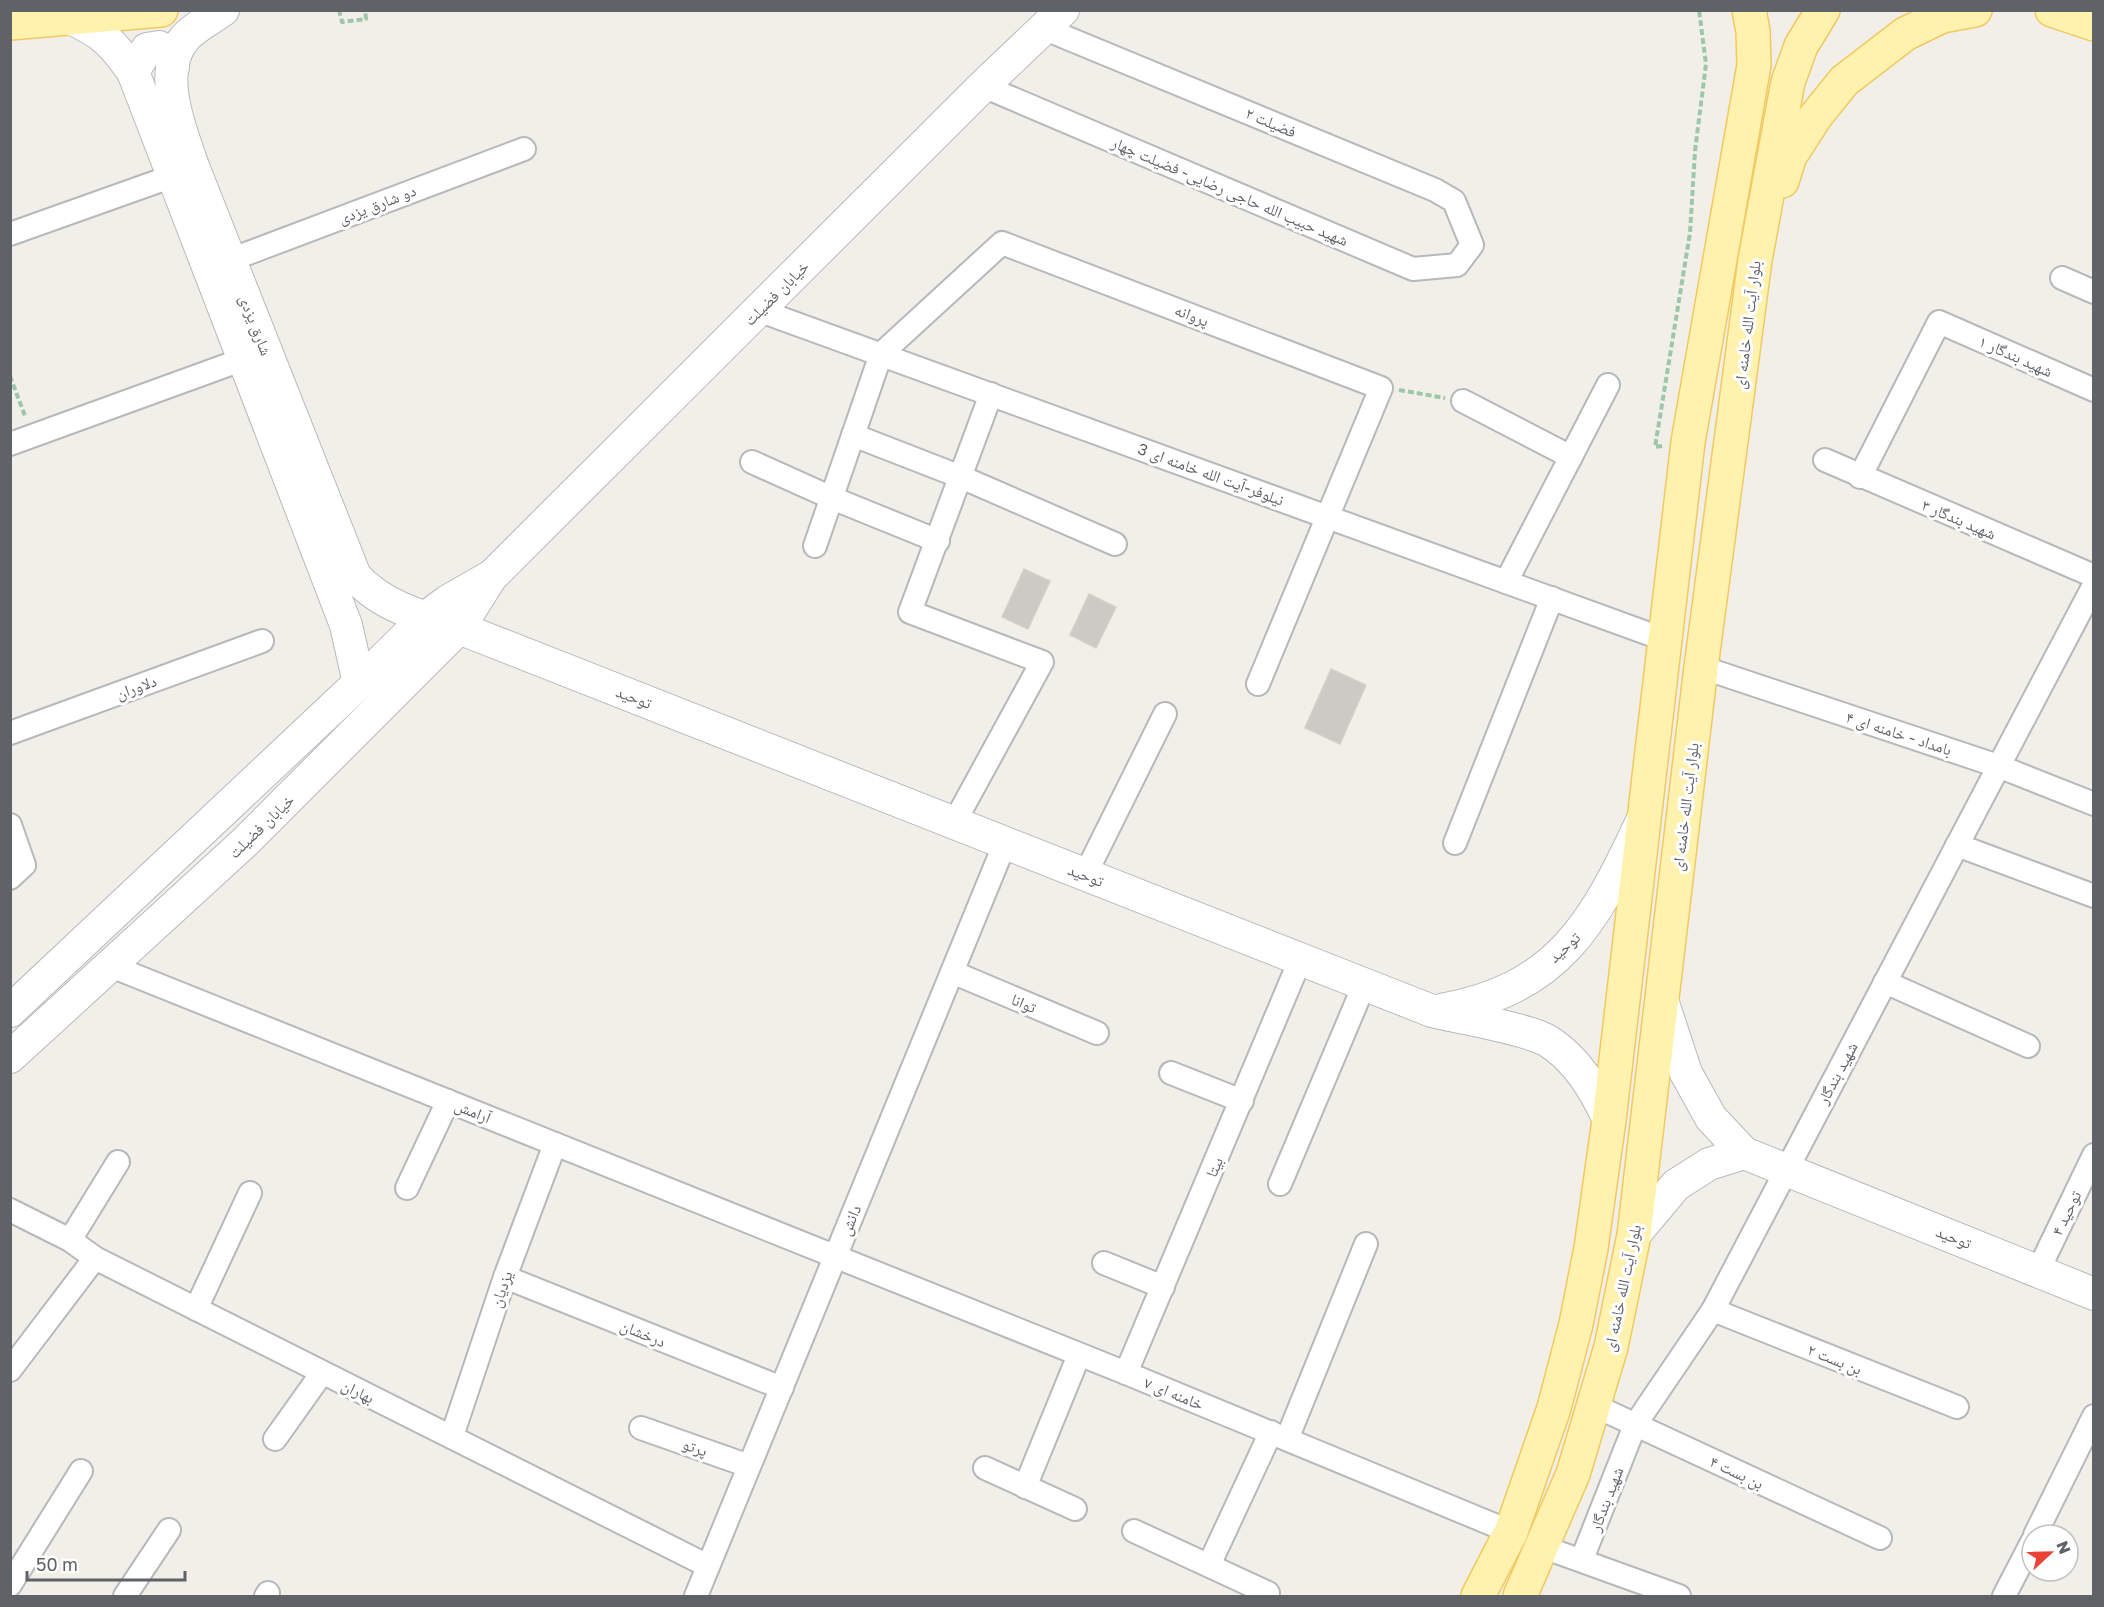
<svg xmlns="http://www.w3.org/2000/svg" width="2104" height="1607" font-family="'Golos Text','Noto Naskh Arabic',sans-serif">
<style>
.building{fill:#cccac5;stroke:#d6d1c6;stroke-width:1.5}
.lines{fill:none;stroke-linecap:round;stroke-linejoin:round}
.street-casing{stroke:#b5b8bc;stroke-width:26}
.secondary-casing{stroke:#b6babf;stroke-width:34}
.primary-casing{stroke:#f2c960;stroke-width:36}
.path{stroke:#9cc7a9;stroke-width:4;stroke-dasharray:6 3;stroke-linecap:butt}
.street{stroke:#fff;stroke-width:22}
.secondary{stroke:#fff;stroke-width:32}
.primary{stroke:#fff2af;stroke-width:33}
.labels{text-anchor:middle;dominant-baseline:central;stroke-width:6;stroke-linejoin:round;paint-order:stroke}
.street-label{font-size:16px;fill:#5f6368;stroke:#fff}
</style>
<rect width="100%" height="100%" fill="#f1efe8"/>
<g class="building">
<polygon points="1024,569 1050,581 1028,629 1002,617"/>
<polygon points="1089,594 1116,607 1096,648 1070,635"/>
<polygon points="1331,669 1366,685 1340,744 1305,728"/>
</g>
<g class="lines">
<defs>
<g id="street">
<polyline points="983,86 1413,269 1457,265 1472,245 1454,201 1435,190 1043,28"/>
<polyline points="10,234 173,176"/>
<polyline points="230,260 524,149"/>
<polyline points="2062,278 2094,292"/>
<polyline points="758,310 1663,639"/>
<polyline points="1463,401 1571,457"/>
<polyline points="853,435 961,477 1115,544"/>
<polyline points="10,444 244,359"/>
<polyline points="1825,460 2094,576"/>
<polyline points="752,462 832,498 938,541"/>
<polyline points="1860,477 1939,322 2094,390"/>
<polyline points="815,546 881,354 1002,243 1381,388 1258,684"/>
<polyline points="1506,582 1608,385"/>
<polyline points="1701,667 1998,766 2094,804"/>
<polyline points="10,733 262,641"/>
<polyline points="954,823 1042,662 910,612 991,394"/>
<polyline points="10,825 24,865 10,878"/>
<polyline points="1455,843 1552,598"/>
<polyline points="1957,845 2094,896"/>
<polyline points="1085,875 1165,714"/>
<polyline points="111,966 1126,1373 1511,1532"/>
<polyline points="952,972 1097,1033"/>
<polyline points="1885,982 2028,1046"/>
<polyline points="1171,1073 1242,1101"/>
<polyline points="1280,1184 1364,985"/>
<polyline points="407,1188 448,1101"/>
<polyline points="10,1210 70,1240 95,1258 708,1566"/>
<polyline points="70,1240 118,1162"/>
<polyline points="1104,1263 1163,1287"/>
<polyline points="2038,1271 2094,1155"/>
<polyline points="505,1277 782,1388"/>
<polyline points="196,1309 250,1193"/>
<polyline points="1713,1310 1957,1407"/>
<polyline points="10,1370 95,1258"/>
<polyline points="1126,1373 1300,960"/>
<polyline points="1593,1405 1880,1538"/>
<polyline points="641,1428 749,1466"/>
<polyline points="452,1436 505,1277 555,1144"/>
<polyline points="275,1439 322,1373"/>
<polyline points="1287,1439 1366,1244"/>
<polyline points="985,1468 1075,1509"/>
<polyline points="1025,1487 1079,1355"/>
<polyline points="1134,1531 1268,1593"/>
<polyline points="2035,1535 2094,1416"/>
<polyline points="1543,1547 1679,1596"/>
<polyline points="1582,1559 1635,1425 1713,1310 2094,585"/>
<polyline points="1209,1565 1271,1432"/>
<polyline points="10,1585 81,1471"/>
<polyline points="125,1596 169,1530"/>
<polyline points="266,1596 268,1593"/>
<polyline points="696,1596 1005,843"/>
<polyline points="2004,1596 2032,1542"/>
</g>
<g id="secondary">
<path d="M223,10C211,19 194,27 185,38C155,72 182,134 194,169L355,576C381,606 422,617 459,628L1432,1011C1460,1018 1525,1028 1548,1041C1577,1059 1595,1090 1609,1120"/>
<path d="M70,18C102,32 113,43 133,72L346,625L359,683"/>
<polyline points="133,72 147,49 159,47 168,51 173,67"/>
<polyline points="1663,1003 1686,1073 1711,1118 1744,1153"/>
<path d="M1441,1010C1559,989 1594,923 1641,823"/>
<polyline points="10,1011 359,683 425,618 448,601 490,577"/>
<polyline points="10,1057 245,842 459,628 491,577 983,86 1063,10"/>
<polyline points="1634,1235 1676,1185 1709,1164 1744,1153 2094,1294"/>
</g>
<g id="primary">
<polyline points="2052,10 2094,24"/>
<polyline points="10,23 161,10"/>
<polyline points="1782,181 1790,156 1815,117 1844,81 1905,34 1942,16 1975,10"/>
<polyline points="1478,1596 1511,1532 1554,1408 1576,1324 1591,1248 1609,1120 1688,442 1754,65 1753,31 1749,10"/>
<polyline points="1520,1596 1573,1474 1611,1347 1634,1235 1701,667 1755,260 1788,82 1801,46 1823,10"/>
</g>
</defs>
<use href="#street" class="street-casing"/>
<use href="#secondary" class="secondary-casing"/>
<use href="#primary" class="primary-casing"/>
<g class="path">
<polyline points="339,10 342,22 366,19 365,10"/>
<polyline points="10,376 25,416"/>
<polyline points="1399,390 1445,398"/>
<polyline points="1662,446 1655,447 1690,233 1695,151 1706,64 1699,10"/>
</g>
<use href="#street" class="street"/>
<use href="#secondary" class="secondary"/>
<use href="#primary" class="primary"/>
</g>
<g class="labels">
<g class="street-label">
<text transform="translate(1271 122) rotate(23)">فضیلت ۲</text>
<text transform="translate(1230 191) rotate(23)">شهید حبیب الله حاجی رضایی- فضیلت چهار</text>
<text transform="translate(377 204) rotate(-21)">دو شارق یزدی</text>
<text transform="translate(776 293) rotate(-45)">خیابان فضیلت</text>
<text transform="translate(1192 315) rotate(21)">پروانه</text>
<text transform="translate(256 325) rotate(69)">شارق یزدی</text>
<text transform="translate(1747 325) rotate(-83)">بلوار آیت الله خامنه ای</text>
<text transform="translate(2016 356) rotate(24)">شهید بندگار ۱</text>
<text transform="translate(1211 474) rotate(20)">نیلوفر-آیت الله خامنه ای 3</text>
<text transform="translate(1959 519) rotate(23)">شهید بندگار ۳</text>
<text transform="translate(136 687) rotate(-20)">دلاوران</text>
<text transform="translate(634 697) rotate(21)">توحید</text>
<text transform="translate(1899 733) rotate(18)">بامداد - خامنه ای ۴</text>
<text transform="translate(1685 807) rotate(-83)">بلوار آیت الله خامنه ای</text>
<text transform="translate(261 826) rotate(-44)">خیابان فضیلت</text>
<text transform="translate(1086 875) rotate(21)">توحید</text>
<text transform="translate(1564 947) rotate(-43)">توحید</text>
<text transform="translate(1024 1003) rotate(23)">توانا</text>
<text transform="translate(1837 1073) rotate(-62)">شهید بندگار</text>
<text transform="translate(473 1111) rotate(22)">آرامش</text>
<text transform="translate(1214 1167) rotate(-67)">بیتا</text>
<text transform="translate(2066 1213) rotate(-64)">توحید ۴</text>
<text transform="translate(850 1220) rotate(-68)">دانش</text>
<text transform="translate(1954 1237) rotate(22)">توحید</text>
<text transform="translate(1622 1288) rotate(-78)">بلوار آیت الله خامنه ای</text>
<text transform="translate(501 1289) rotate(-71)">یزدیان</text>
<text transform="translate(643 1333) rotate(22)">درخشان</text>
<text transform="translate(1835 1359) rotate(22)">بن بست ۲</text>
<text transform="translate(358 1391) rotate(26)">بهاران</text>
<text transform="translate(1174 1393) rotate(22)">خامنه ای ۷</text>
<text transform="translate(695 1447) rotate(19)">پرتو</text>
<text transform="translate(1737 1472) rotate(25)">بن بست ۴</text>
<text transform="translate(1606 1499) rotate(-69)">شهید بندگار</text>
</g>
</g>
<rect width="2104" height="1607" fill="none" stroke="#5f6368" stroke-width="24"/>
<g transform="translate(2050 1553) rotate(68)"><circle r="28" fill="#ffffff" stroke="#bfc1c3" stroke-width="1.5"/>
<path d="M0-4.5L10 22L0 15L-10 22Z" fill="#ea4335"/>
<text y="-9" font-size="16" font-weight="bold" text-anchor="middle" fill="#5f6368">N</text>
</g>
<path d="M27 1571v9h158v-9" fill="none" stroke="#5f6368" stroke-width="3"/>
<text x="36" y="1571" font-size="18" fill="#5f6368" stroke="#ffffff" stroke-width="4.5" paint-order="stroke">50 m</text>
</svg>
